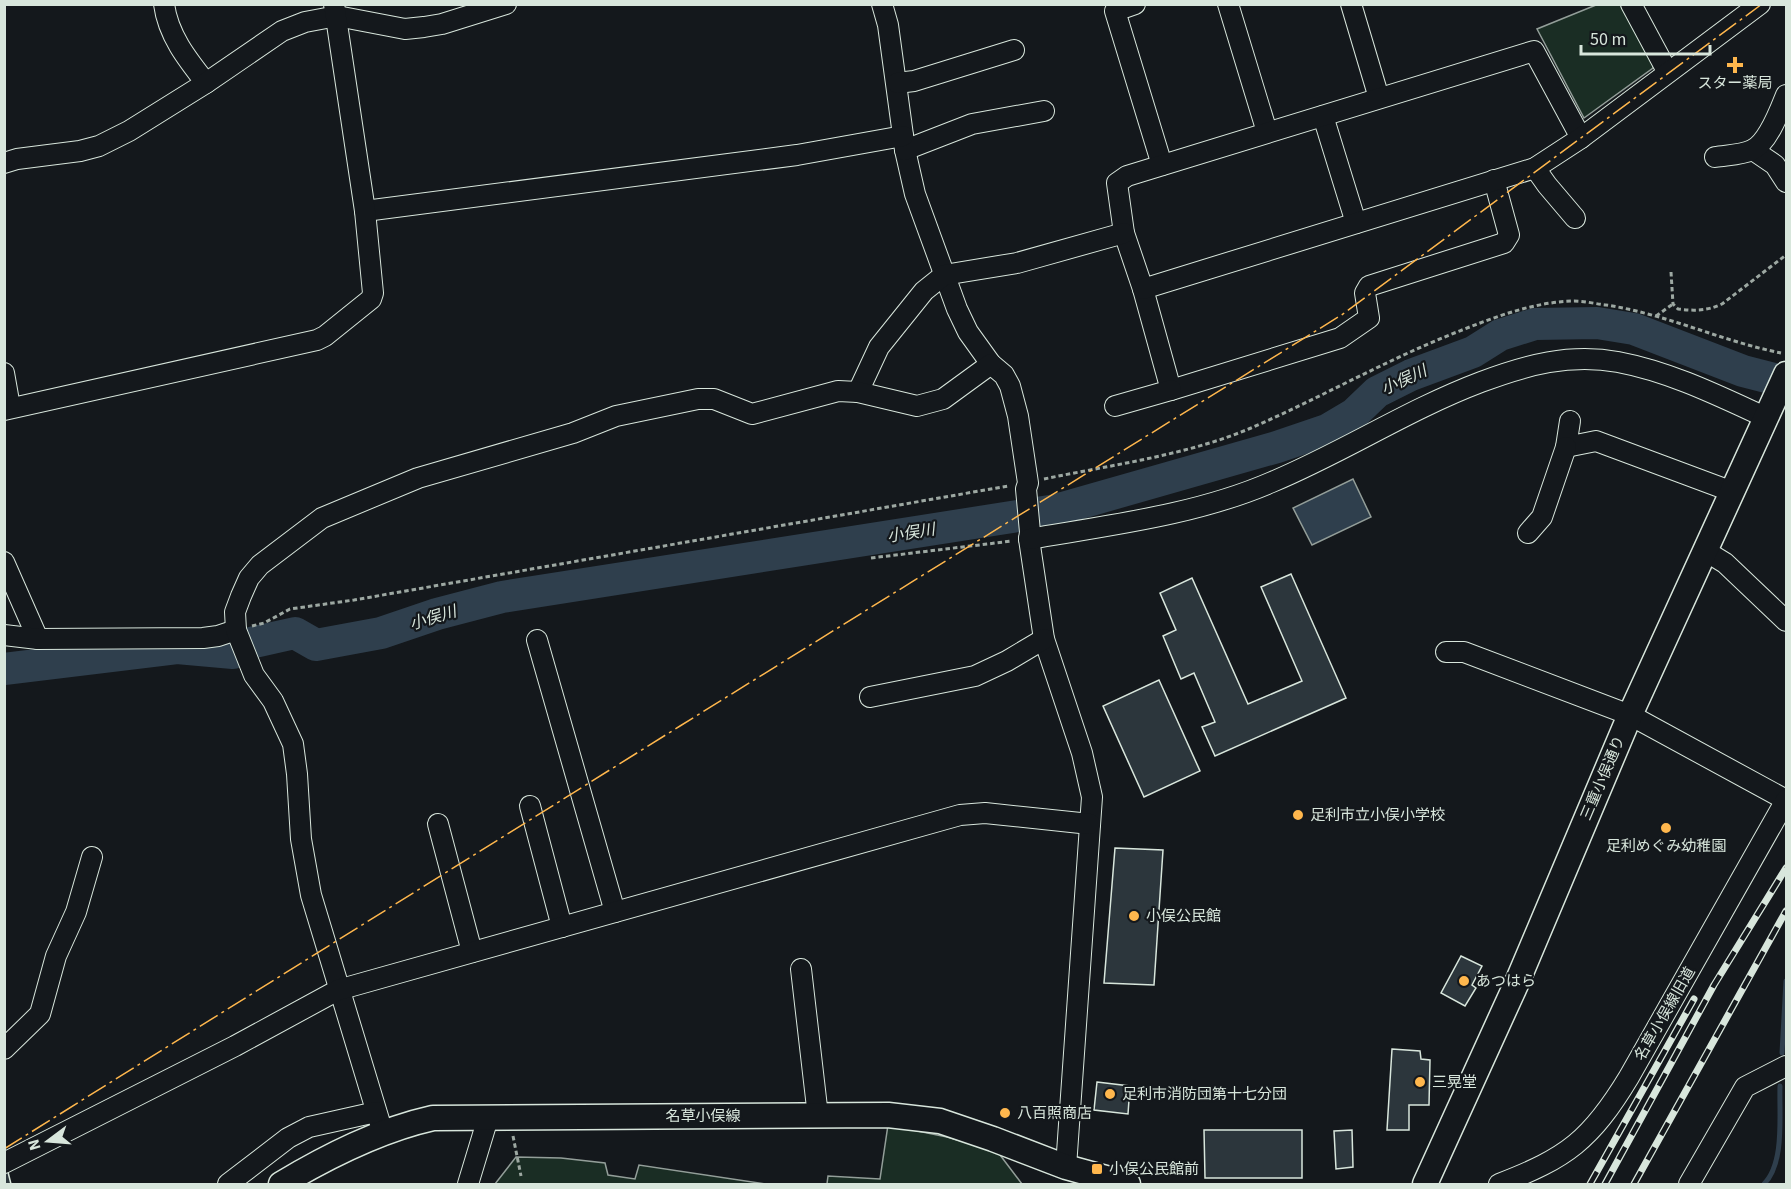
<svg xmlns="http://www.w3.org/2000/svg" width="1791" height="1189" font-family="'Source Sans 3','Noto Sans JP',sans-serif">
<style>
.green{fill:#1a2d24;stroke:#939e99;stroke-width:1.5}
.water{fill:#2f3f4d;stroke:#939e99;stroke-width:1.5}
.lines{fill:none;stroke-linecap:round;stroke-linejoin:round}
.stream{stroke:#2f3f4d;stroke-width:5}
.river{stroke:#2f3f4d;stroke-width:32}
.building{fill:#2c363c;stroke:#d8e6dc;stroke-width:1.5}
.minor-casing{stroke:#d8e6dc;stroke-width:22}
.major-casing{stroke:#d8e6dc;stroke-width:27}
.path{stroke:#9da8a2;stroke-width:3;stroke-dasharray:4.5 3;stroke-linecap:butt}
.minor{stroke:#14181c;stroke-width:20}
.major{stroke:#14181c;stroke-width:24}
.rail-casing{stroke:#d8e6dc;stroke-width:7}
.rail{stroke:#14181c;stroke-width:4.5;stroke-dasharray:14;stroke-linecap:butt}
.power{stroke:#ffb74d;stroke-width:1.5;stroke-dasharray:21 4.5 3 4.5;stroke-linecap:butt}
.poi-dot{fill:#ffb74d;stroke:#14181c;stroke-width:2}
.labels{text-anchor:middle;dominant-baseline:central;stroke-width:4.5;stroke-linejoin:round;paint-order:stroke}
.poi-label{font-size:15px;fill:#d8e6dc;stroke:#14181c;text-anchor:start}
.street-label{font-size:15px;fill:#d8e6dc;stroke:#14181c}
.water-label{font-size:16px;font-style:italic;fill:#d8e6dc;stroke:#14181c}
</style>
<rect width="100%" height="100%" fill="#14181c"/>
<g class="green">
<polygon points="1596,5 1625,5 1654,60 1653,68 1584,118 1537,29"/>
<polygon points="888,1125 947,1137 997,1151 1022,1184 827,1184 828,1176 880,1179"/>
<polygon points="516,1157 561,1158 605,1163 608,1175 635,1179 639,1165 766,1184 495,1184"/>
</g>
<polygon class="water" points="1353,479 1371,517 1312,545 1293,508"/>
<g class="lines">
<g class="stream">
<polyline points="1782,1053 1786,981"/>
<path d="M1764,1184C1785,1163 1779,1115 1780,1086"/>
</g>
<polyline class="river" points="4,669 177,648 233,653 250,643 295,633 316,645 381,633 437,614 502,597 1056,510 1277,447 1327,430 1354,414 1377,392 1411,375 1473,352 1500,335 1535,324 1597,323 1634,329 1743,371 1786,382"/>
</g>
<g class="building">
<polygon points="1291,574 1346,698 1215,756 1202,727 1215,722 1194,673 1181,679 1163,636 1176,630 1160,593 1192,578 1248,704 1302,681 1261,587"/>
<polygon points="1159,680 1200,771 1144,797 1103,706"/>
<polygon points="1115,848 1163,850 1154,985 1104,983"/>
<polygon points="1461,956 1482,966 1472,985 1476,988 1465,1006 1441,993"/>
<polygon points="1392,1049 1420,1051 1421,1059 1430,1060 1429,1105 1409,1105 1409,1130 1387,1130"/>
<polygon points="1097,1082 1130,1086 1128,1114 1094,1110"/>
<polygon points="1204,1130 1302,1130 1302,1178 1205,1178"/>
<polygon points="1352,1130 1353,1167 1336,1169 1334,1131"/>
<polygon points="8,1172 11,1184 4,1184 4,1173"/>
</g>
<g class="lines">
<defs>
<g id="minor">
<path d="M164,4C168,35 187,59 206,83"/>
<polyline points="882,4 888,25 905,150 915,194 957,309 968,332 991,364 1004,375 1010,386 1018,416 1028,483 1026,489 1030,532 1029,539 1044,639 1082,753 1092,797 1066,1167"/>
<polyline points="1135,4 1115,11 1162,165"/>
<polyline points="1228,4 1267,132"/>
<polyline points="1351,4 1379,98"/>
<polyline points="1631,4 1667,71"/>
<polyline points="897,83 914,81 1014,50"/>
<polyline points="1323,116 1356,223"/>
<polyline points="905,150 972,124 1044,111"/>
<polyline points="1753,150 1775,165 1786,182"/>
<path d="M1715,157C1727,155 1742,155 1752,150C1768,143 1780,110 1786,95"/>
<polyline points="4,163 17,159 80,151 99,146 129,131 206,83 282,31 305,22 337,16 405,29 424,27 442,24 506,4"/>
<polyline points="1535,168 1547,185 1575,218"/>
<polyline points="1494,180 1509,235 1504,243 1369,286 1365,293 1369,318 1340,338 1171,390 1143,289 1124,233 1117,183 1127,176 1534,51 1581,138"/>
<polyline points="365,211 797,155 903,136"/>
<polyline points="1143,289 1535,168 1581,138 1760,4"/>
<polyline points="4,373 10,407"/>
<polyline points="858,392 879,347 924,291 944,275 1017,263 1124,233"/>
<polyline points="1115,406 1171,390"/>
<polyline points="4,410 317,340 325,336 371,299 373,293 365,211 334,4"/>
<polyline points="1570,421 1566,447 1596,441 1733,492"/>
<polyline points="1528,533 1542,517 1566,447"/>
<path d="M1029,539C1110,525 1196,515 1272,482C1344,452 1407,410 1481,382C1526,365 1570,353 1618,362C1671,372 1719,396 1767,418"/>
<polyline points="1707,552 1725,563 1786,621"/>
<polyline points="4,562 38,639"/>
<polyline points="4,635 38,639 203,638 218,636 236,630"/>
<polyline points="537,640 615,912"/>
<polyline points="1446,652 1464,652 1630,715 1786,800"/>
<polyline points="870,697 975,676 1007,661 1044,639"/>
<polyline points="530,806 562,927"/>
<polyline points="438,824 472,952"/>
<polyline points="801,969 818,1116"/>
<polyline points="4,1049 40,1014 56,956 76,912 92,857"/>
<polyline points="383,1133 311,895 301,839 297,774 293,744 273,701 254,675 236,630 235,612 241,596 249,578 260,565 322,518 418,478 573,433 616,416 698,399 714,399 752,414 838,391 858,392 917,406 943,399 991,364"/>
<polyline points="4,1163 235,1046 338,990 960,815 985,813 1090,824"/>
<polyline points="228,1184 288,1138 309,1127 376,1112"/>
<polyline points="468,1184 488,1118"/>
<path d="M1499,1184C1567,1158 1591,1140 1629,1077L1786,800"/>
<polyline points="1689,1184 1745,1087 1786,1066"/>
</g>
<g id="major">
<path d="M281,1184C328,1156 379,1130 433,1118L888,1115L940,1121L993,1139L1066,1167L1128,1184"/>
<polyline points="1425,1184 1518,980 1630,715 1786,374"/>
</g>
</defs>
<use href="#minor" class="minor-casing"/>
<use href="#major" class="major-casing"/>
<g class="path">
<path d="M1671,272L1673,304L1678,309C1694,311 1707,311 1722,304L1786,255"/>
<polyline points="1656,316 1673,304"/>
<path d="M1044,479C1111,465 1188,455 1251,428C1320,398 1386,360 1457,332C1495,317 1533,302 1574,301C1585,301 1596,304 1606,305C1666,314 1721,341 1781,353"/>
<polyline points="871,558 1012,541"/>
<polyline points="252,626 264,623 290,609 354,600 1008,486"/>
<polyline points="513,1136 521,1176"/>
</g>
<use href="#minor" class="minor"/>
<use href="#major" class="major"/>
<defs>
<g id="rail">
<polyline points="1590,1184 1694,999"/>
<polyline points="1605,1184 1714,985 1786,868"/>
<polyline points="1634,1184 1786,911"/>
</g>
</defs>
<use href="#rail" class="rail-casing"/>
<use href="#rail" class="rail"/>
<polyline class="power" points="4,1149 680,726 1343,314 1762,4"/>
</g>
<g class="poi-dot">
<path d="M1732 56h6v6h6v6h-6v6h-6v-6h-6v-6h6z"/>
<circle cx="1298" cy="815" r="6"/>
<circle cx="1666" cy="828" r="6"/>
<circle cx="1134" cy="916" r="6"/>
<circle cx="1464" cy="981" r="6"/>
<circle cx="1420" cy="1082" r="6"/>
<circle cx="1110" cy="1094" r="6"/>
<circle cx="1005" cy="1113" r="6"/>
<rect x="1091" y="1163" width="12" height="12" rx="3"/>
</g>
<g class="labels">
<g class="poi-label">
<text x="1735" y="83" text-anchor="middle">スター薬局</text>
<text x="1310" y="815">足利市立小俣小学校</text>
<text x="1666" y="846" text-anchor="middle">足利めぐみ幼稚園</text>
<text x="1146" y="916">小俣公民館</text>
<text x="1476" y="981">あつはら</text>
<text x="1432" y="1082">三晃堂</text>
<text x="1122" y="1094">足利市消防団第十七分団</text>
<text x="1017" y="1113">八百照商店</text>
<text x="1109" y="1169">小俣公民館前</text>
</g>
<g class="street-label">
<text transform="translate(1603 778) rotate(-67)">三重小俣通り</text>
<text transform="translate(1665 1014) rotate(-60)">名草小俣線旧道</text>
<text x="703" y="1116">名草小俣線</text>
</g>
<g class="water-label">
<text transform="translate(1404 380) rotate(-25)">小俣川</text>
<text transform="translate(911 533) rotate(-9)">小俣川</text>
<text transform="translate(433 618) rotate(-17)">小俣川</text>
</g>
</g>
<rect width="1791" height="1189" fill="none" stroke="#d8e6dc" stroke-width="12"/>
<g transform="translate(48 1141) rotate(254)" stroke="#14181c" stroke-width="4.5" paint-order="stroke">
<path d="M0-4.5L10 22L0 15L-10 22Z" fill="#d8e6dc"/>
<text y="-9" font-size="16" font-weight="bold" text-anchor="middle" fill="#d8e6dc">N</text>
</g>
<path d="M1581 45v9h129v-9" fill="none" stroke="#d8e6dc" stroke-width="3"/>
<text x="1590" y="45" font-size="18" fill="#d8e6dc" stroke="#14181c" stroke-width="4.5" paint-order="stroke">50 m</text>
</svg>
